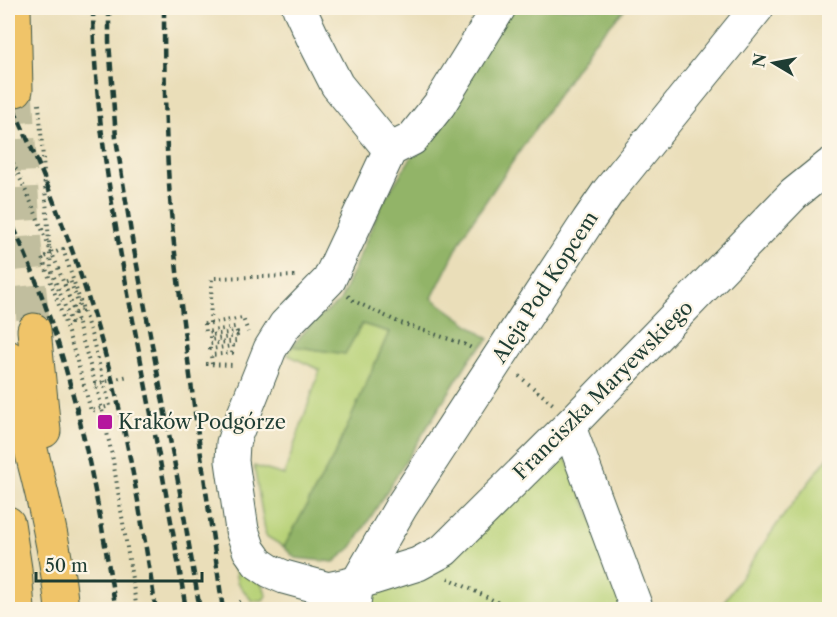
<svg xmlns="http://www.w3.org/2000/svg" width="837" height="617" font-family="'Libre Caslon Text',serif">
<style>
.green{fill:#b8d278;stroke:#6c8856;stroke-width:1.5}
.forest{fill:#92b468;stroke:#58784e;stroke-width:1.5}
.lines{fill:none;stroke-linecap:round;stroke-linejoin:round}
.major-tunnel{stroke:#c1be9e;stroke-width:33;stroke-dasharray:33 16;stroke-linecap:butt}
.minor-casing{stroke:#3d5548;stroke-width:35}
.major-casing{stroke:#3d5548;stroke-width:35}
.path{stroke:#3d5548;stroke-width:4;stroke-dasharray:1.5 4.5;stroke-linecap:butt}
.minor{stroke:#fff;stroke-width:33}
.major{stroke:#f0c469;stroke-width:33}
.rail{stroke:#1f3d34;stroke-width:4.5;stroke-dasharray:9 4.5;stroke-linecap:butt}
.path-bridge{stroke:#3d5548;stroke-width:4;stroke-dasharray:1.5 4.5;stroke-linecap:butt}
.poi-dot{fill:#b5179e;stroke:#fcf5e5;stroke-width:2}
.labels{text-anchor:middle;dominant-baseline:central;stroke-width:4.5;stroke-linejoin:round;paint-order:stroke}
.street-label{font-size:20px;fill:#1f3d34;stroke:#fcf5e5}
.poi-label{font-size:20px;fill:#1f3d34;stroke:#fcf5e5;text-anchor:start}
</style>
<rect width="100%" height="100%" fill="#fcf5e5"/>
<filter id="ink" filterUnits="userSpaceOnUse"><feTurbulence type="fractalNoise" baseFrequency=".0167" numOctaves="2"/><feDisplacementMap in="SourceGraphic" scale="12" xChannelSelector="R" yChannelSelector="G"/><feConvolveMatrix kernelMatrix="1 2 1 2 8 2 1 2 1" color-interpolation-filters="sRGB"/></filter>
<filter id="wash" filterUnits="userSpaceOnUse"><feTurbulence type="fractalNoise" baseFrequency=".008" numOctaves="4" result="noise"/><feDisplacementMap in="SourceGraphic" scale="24" xChannelSelector="R" yChannelSelector="G"/><feGaussianBlur stdDeviation="1.35" result="paint"/><feColorMatrix in="noise" values="0 0 0 0 0 0 0 0 0 0 0 0 0 0 0 0 0 1.4 0 .05"/><feComposite in="paint" operator="in"/></filter>
<g filter="url(#wash)">
<rect width="100%" height="100%" fill="#eadeb9"/>
<g class="green">
<polygon points="362,324 389,332 336,452 284,547 266,536 254,466 284,475 320,370 288,355 292,346 345,354"/>
<polygon points="560,445 632,610 364,610 367,593"/>
<polygon points="829,456 829,609 719,609 778,523"/>
<path d="M238,554C244,562 267,586 266,596C265,597 264,598 263,600L252,601L237,582L233,555Z"/>
</g>
<polygon class="forest" points="507,8 626,8 593,43 465,232 432,298 489,339 471,357 352,547 334,562 295,558 284,547 336,452 389,332 362,324 345,354 292,346 314,321 340,301 382,203"/>
</g>
<g filter="url(#ink)">
<g class="lines">
<polyline class="major-tunnel" points="16,90 25,244 34,330"/>
<defs>
<g id="minor">
<polyline points="299,8 313,38 337,85 390,150"/>
<polyline points="499,8 439,105 412,139 390,150 329,280 285,325 270,349 236,434 233,443 232,461 242,530 249,550 254,557 258,563 270,571 284,577 328,589 357,583 418,564 444,550 574,421 794,194 830,165"/>
<polyline points="569,427 637,610"/>
<polyline points="353,610 357,583 401,507 588,221 608,192 757,8"/>
</g>
<g id="major">
<polyline points="14,8 16,90"/>
<polyline points="34,330 44,431"/>
<path d="M8,357C19,396 27,435 37,474C48,518 58,563 62,610"/>
<polyline points="8,523 15,569 18,610"/>
</g>
</defs>
<use href="#minor" class="minor-casing"/>
<use href="#major" class="major-casing"/>
<g class="path">
<polyline points="39,104 51,269 71,323 77,321"/>
<polyline points="58,268 75,313 81,311 70,280 64,282 77,321 99,396 113,460 137,610"/>
<polyline points="348,296 354,301 398,322 464,344 473,349"/>
<polyline points="210,323 212,278 295,276"/>
<polyline points="206,364 235,365"/>
<polyline points="212,364 211,355 232,353 233,346 210,349 210,344 236,341 237,336 210,340 210,335 237,332 235,327 206,332 205,324 243,318 248,332"/>
<polyline points="519,376 553,404"/>
<polyline points="95,384 128,376"/>
<polyline points="448,578 513,610"/>
<polyline points="239,602 242,602 243,610"/>
</g>
<use href="#minor" class="minor"/>
<use href="#major" class="major"/>
<g class="rail">
<path d="M93,8C94,110 112,209 131,310C150,409 170,509 186,610"/>
<polyline points="109,8 109,41 116,138 132,239 180,492 200,610"/>
<path d="M164,8C164,86 166,166 174,244C187,366 206,488 223,610"/>
<path d="M8,97C53,191 89,289 115,391C133,463 144,536 156,610"/>
<path d="M8,215C32,267 53,322 68,377C90,453 103,532 116,610"/>
</g>
<g class="path-bridge">
<polyline points="8,152 33,207 58,268"/>
<path d="M63,249L92,337L110,406L91,411C77,358 61,309 42,258Z"/>
</g>
</g>
</g>
<rect class="poi-dot" x="97" y="414" width="16" height="16" rx="3"/>
<g class="labels">
<g class="street-label">
<text transform="translate(545 287) rotate(-57)">Aleja Pod Kopcem</text>
<text transform="translate(603 390) rotate(-45)">Franciszka Maryewskiego</text>
</g>
<g class="poi-label">
<text x="118" y="422">Kraków Podgórze</text>
</g>
</g>
<rect width="837" height="617" fill="none" stroke="#fcf5e5" stroke-width="30"/>
<g transform="translate(774 63) rotate(280)" stroke="#fcf5e5" stroke-width="4.5" paint-order="stroke">
<path d="M0-4.5L10 22L0 15L-10 22Z" fill="#1f3d34"/>
<text y="-9" font-size="16" font-weight="bold" text-anchor="middle" fill="#1f3d34">N</text>
</g>
<path d="M36 572v9h166v-9" fill="none" stroke="#1f3d34" stroke-width="3"/>
<text x="45" y="572" font-size="18" fill="#1f3d34" stroke="#fcf5e5" stroke-width="4.5" paint-order="stroke">50 m</text>
</svg>
